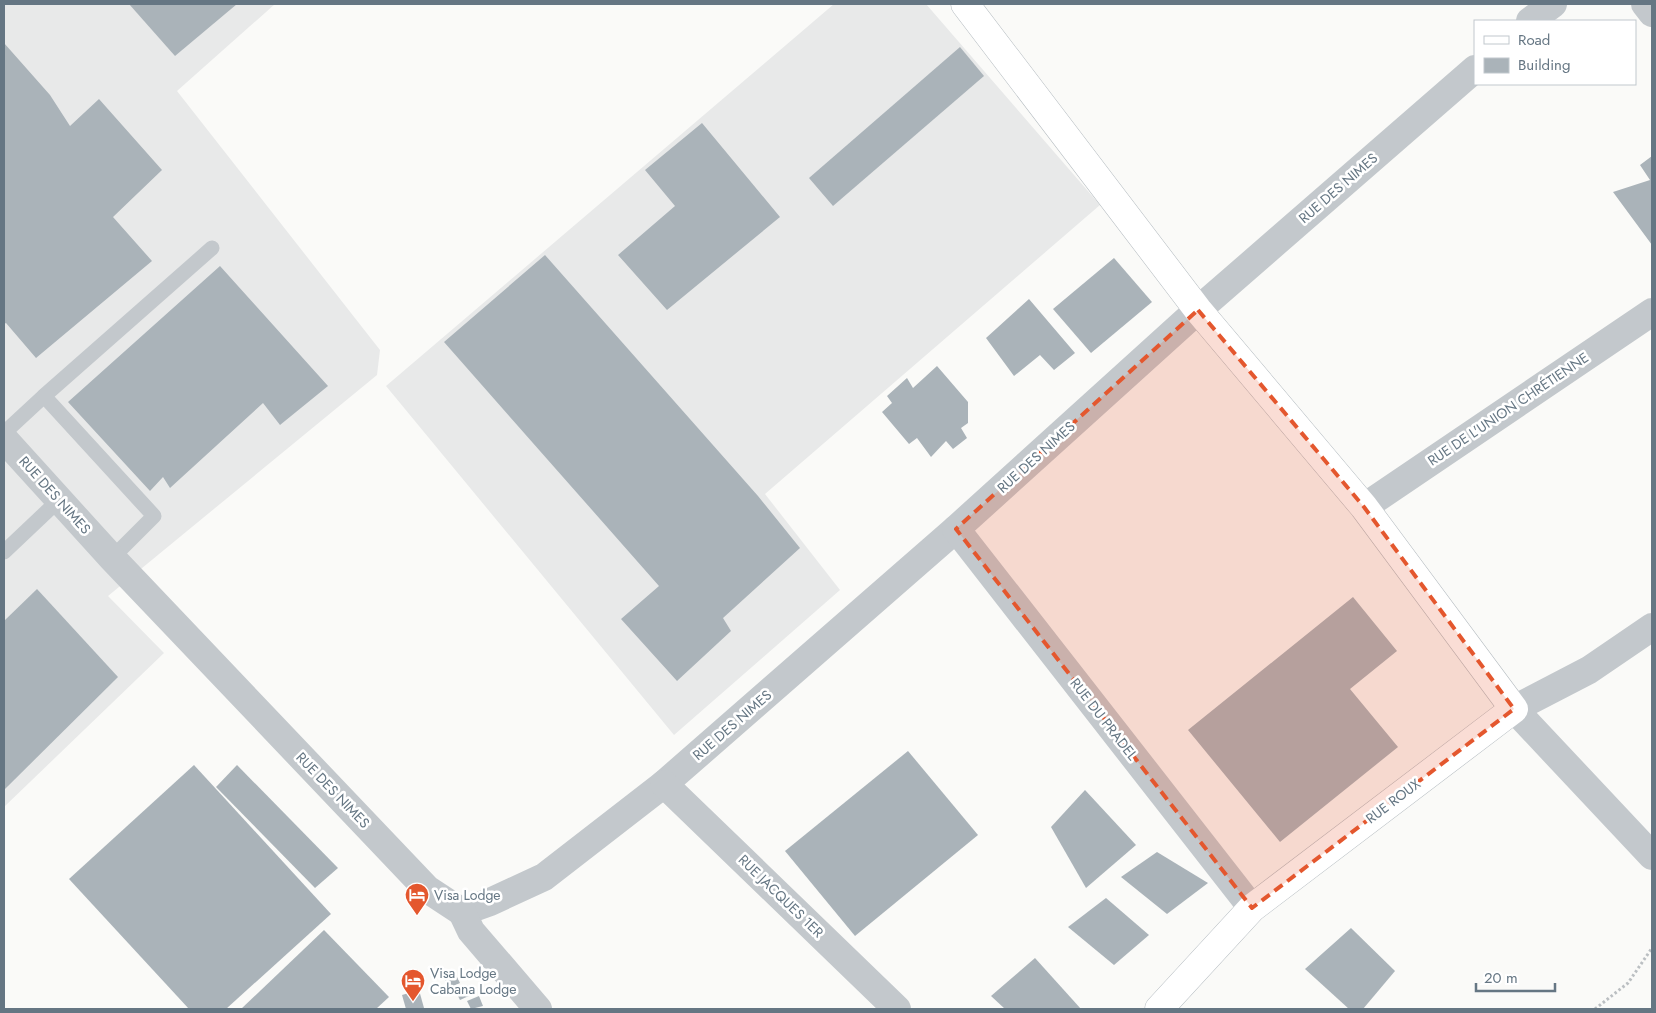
<svg xmlns="http://www.w3.org/2000/svg" width="1656" height="1013" font-family="Jost,sans-serif">
<style>
.built{fill:#e8e9e9}
.building{fill:#aab3b9}
.lines{fill:none;stroke-linecap:round;stroke-linejoin:round}
.secondary-casing{stroke:#b3babf;stroke-width:29}
.path{stroke:#bbbfc2;stroke-width:3;stroke-dasharray:2.5 2.5;stroke-linecap:butt}
.lane{stroke:#c3c8cc;stroke-width:15}
.street{stroke:#c3c8cc;stroke-width:28}
.secondary{stroke:#fff;stroke-width:28}
.marked{fill:#e4572e;fill-opacity:0.2;stroke:#e4572e;stroke-width:4;stroke-dasharray:10 6;stroke-linejoin:round}
.labels{text-anchor:middle;dominant-baseline:central;stroke-width:5;stroke-linejoin:round;paint-order:stroke}
.street-label{font-size:14px;fill:#657683;stroke:#fff}
.poi-label{font-size:14px;fill:#657683;stroke:#fff;text-anchor:start}
</style>
<rect width="100%" height="100%" fill="#fafaf8"/>
<g class="built">
<polygon points="4,4 275,4 177,91 380,350 377,375 108,596 164,653 4,807"/>
<polygon points="834,4 926,4 1100,205 765,494 840,590 674,735 386,386"/>
</g>
<g class="building">
<polygon points="129,4 237,4 175,56"/>
<polygon points="4,43 50,95 70,126 99,99 162,170 113,217 152,261 36,358 6,323 4,324"/>
<polygon points="960,47 984,76 833,206 809,178"/>
<polygon points="702,123 780,217 667,310 618,255 675,206 645,170"/>
<polygon points="1652,156 1652,245 1613,192 1650,180 1640,165"/>
<polygon points="545,255 758,496 800,548 723,618 731,631 677,681 621,619 659,586 444,342"/>
<polygon points="1114,258 1152,302 1091,353 1053,309"/>
<polygon points="220,266 328,386 280,425 263,403 170,488 163,477 150,491 68,402"/>
<polygon points="1029,299 1075,353 1054,370 1040,355 1014,376 986,338"/>
<polygon points="937,366 968,402 968,423 961,428 967,438 953,449 946,441 931,457 917,438 909,444 882,412 892,403 887,396 907,378 913,388"/>
<polygon points="37,589 118,677 4,790 4,621"/>
<polygon points="1353,597 1397,651 1350,689 1398,747 1280,842 1188,730"/>
<polygon points="908,751 978,835 855,936 785,851"/>
<polygon points="194,765 331,914 226,1009 189,1009 69,879"/>
<polygon points="237,765 338,868 315,888 216,787"/>
<polygon points="1085,790 1136,845 1086,888 1051,827"/>
<polygon points="1157,852 1208,883 1167,914 1121,877"/>
<polygon points="1106,898 1149,935 1114,965 1068,927"/>
<polygon points="1351,928 1395,971 1363,1009 1349,1009 1305,969"/>
<polygon points="324,930 389,997 376,1009 241,1009"/>
<polygon points="1035,958 1081,1009 1005,1009 991,996"/>
<polygon points="455,973 460,983 449,988 444,978"/>
<polygon points="467,985 471,995 460,1000 455,990"/>
<polygon points="419,990 424,1008 406,1009 402,995"/>
<polygon points="479,996 483,1006 471,1009 467,1001"/>
</g>
<g class="lines">
<defs>
<polyline id="secondary" points="965,4 1198,310 1364,507 1514,709 1252,908 1159,1009"/>
</defs>
<use href="#secondary" class="secondary-casing"/>
<polyline class="path" points="1595,1009 1628,983 1652,948"/>
<g class="lane">
<polyline points="4,433 44,396"/>
<polyline points="4,552 59,500"/>
<polyline points="112,558 154,516 44,396 212,248"/>
</g>
<g class="street">
<polyline points="1645,4 1652,13"/>
<polyline points="1530,21 1553,4"/>
<polyline points="4,439 112,558 427,889 462,912 490,902 544,877 664,784 956,529 1198,310 1475,69"/>
<polyline points="1364,507 1652,312"/>
<polyline points="956,529 1252,908"/>
<polyline points="1652,627 1589,670 1514,709 1652,856"/>
<polyline points="664,784 897,1009"/>
<polyline points="462,912 471,931 538,1009"/>
</g>
<use href="#secondary" class="secondary"/>
</g>
<path class="marked" d="M1198,310L1364,507L1514,709L1252,908L956,529Z"/>
<defs>
<symbol id="hotel-pin" viewBox="-11 -11 22 30"><path d="M0 17L-7.5 6A9.5 9.5 0 1 1 7.5 6Z" fill="#e4572e" stroke="#fff"/><path d="M-6-4.5h1.5V1H6V5H4.5V3h-9V5H-6ZM-4 0a1.8 1.8 0 1 1 3.6 0ZM.5 0V-2.5h3Q6-2.5 6 0Z" fill="#fff"/></symbol>
</defs>
<g fill-rule="evenodd">
<use href="#hotel-pin" x="403" y="881" width="28" height="38"/>
<use href="#hotel-pin" x="399" y="967" width="28" height="38"/>
</g>
<g class="labels">
<g class="street-label">
<text transform="translate(1338 188) rotate(-41)">RUE DES NIMES</text>
<text transform="translate(1508 409) rotate(-34)">RUE DE L'UNION CHRÉTIENNE</text>
<text transform="translate(1036 457) rotate(-42)">RUE DES NIMES</text>
<text transform="translate(55 495) rotate(48)">RUE DES NIMES</text>
<text transform="translate(1104 719) rotate(52)">RUE DU PRADEL</text>
<text transform="translate(732 725) rotate(-41)">RUE DES NIMES</text>
<text transform="translate(333 790) rotate(46)">RUE DES NIMES</text>
<text transform="translate(1393 801) rotate(-37)">RUE ROUX</text>
<text transform="translate(781 896) rotate(44)">RUE JACQUES 1ER</text>
</g>
<g class="poi-label">
<text x="434" y="895">Visa Lodge</text>
<text x="430" y="973">Visa Lodge<tspan x="430" dy="16">Cabana Lodge</tspan></text>
</g>
</g>
<rect width="1656" height="1013" fill="none" stroke="#657683" stroke-width="10"/>
<rect x="1474" y="20" width="162" height="65" fill="#ffffff" stroke="#c1c8cd"/>
<rect x="1484" y="36" width="25" height="8" fill="#ffffff" stroke="#c1c8cd"/>
<text x="1518" y="45" font-size="15" fill="#657683">Road</text>
<rect x="1484" y="58" width="25" height="15" fill="#aab3b9" stroke="#c1c8cd"/>
<text x="1518" y="70" font-size="15" fill="#657683">Building</text>
<path d="M1476 983v8h79v-8" fill="none" stroke="#657683" stroke-width="2.5"/>
<text x="1484" y="983" font-size="15" fill="#657683" stroke="#ffffff" stroke-width="4" paint-order="stroke">20 m</text>
</svg>
